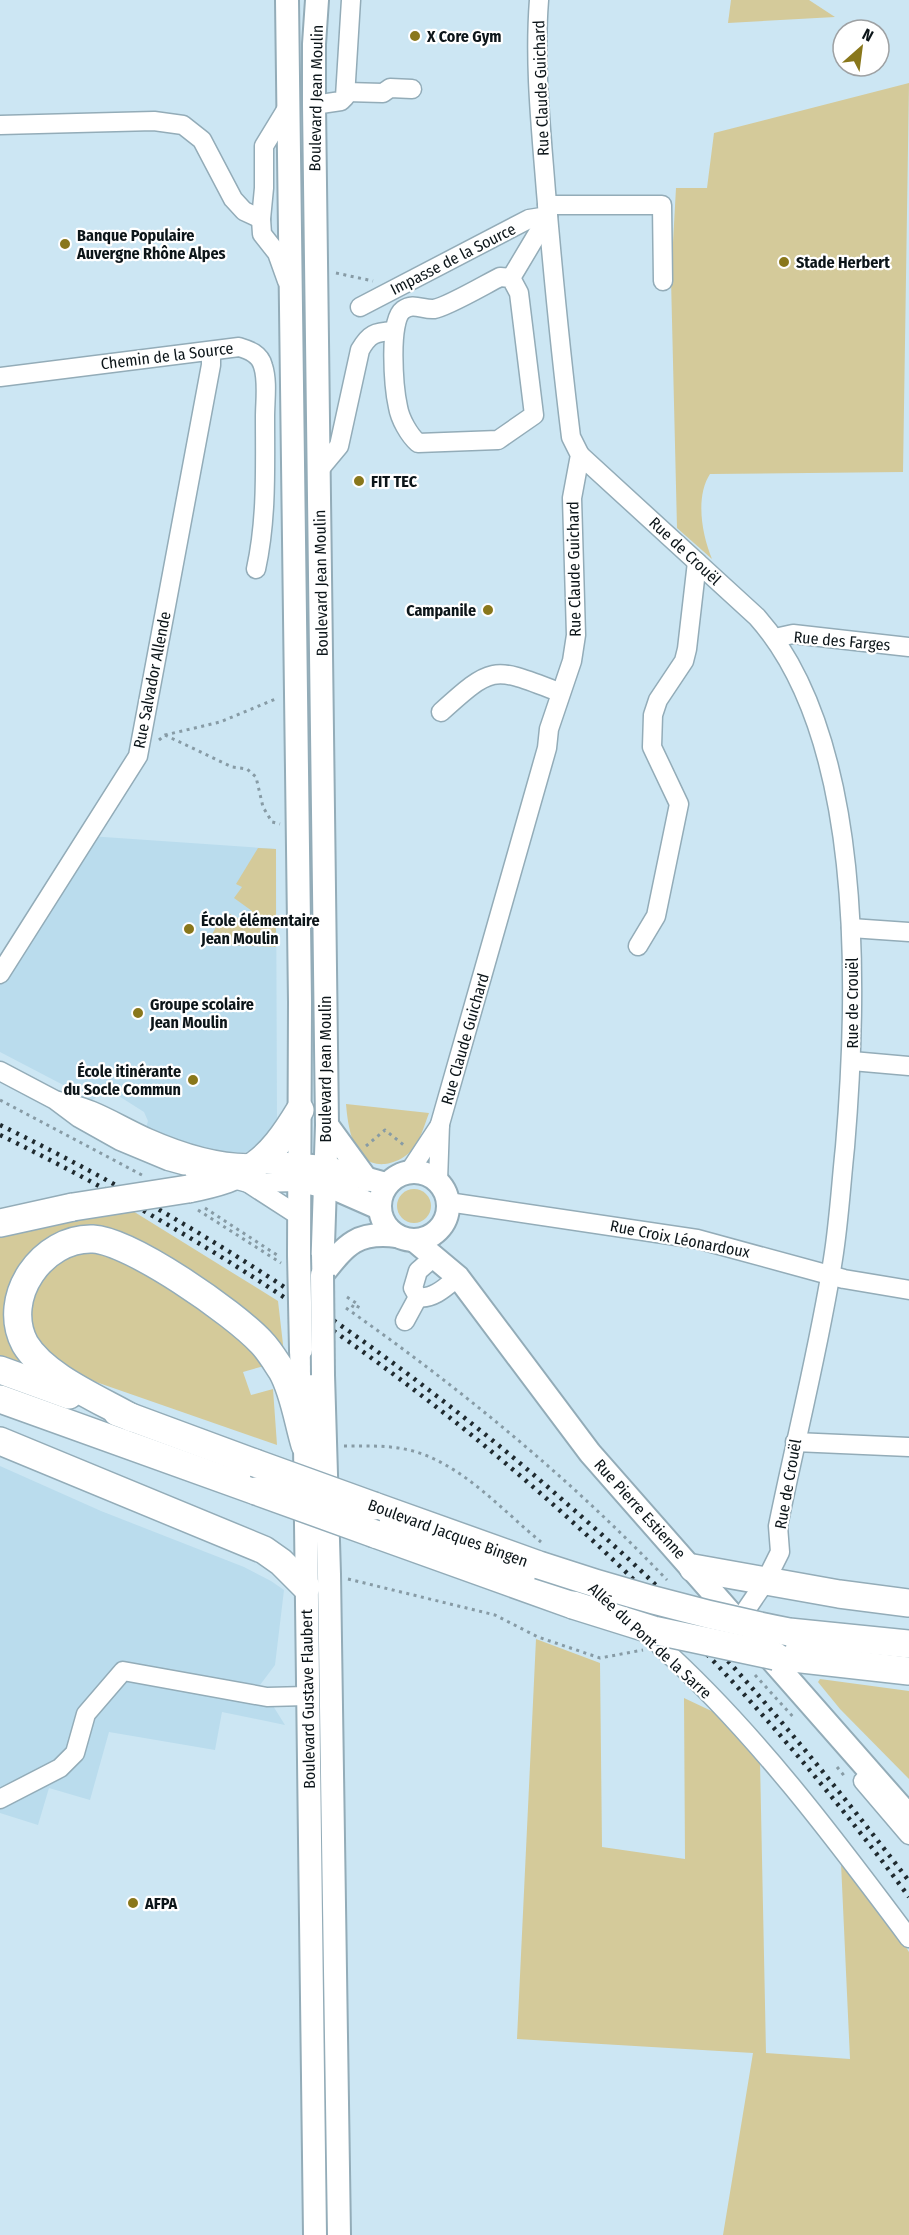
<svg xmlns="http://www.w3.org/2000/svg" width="909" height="2235" font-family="'Fira Sans Condensed',sans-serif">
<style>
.built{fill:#badced}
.green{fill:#d4ca9a}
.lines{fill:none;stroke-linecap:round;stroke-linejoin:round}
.minor-casing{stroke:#93acb8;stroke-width:21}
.major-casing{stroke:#93acb8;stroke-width:26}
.highway-casing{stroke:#93acb8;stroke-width:30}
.path{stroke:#879ba5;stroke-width:3;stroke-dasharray:3 4.5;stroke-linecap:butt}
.minor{stroke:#fff;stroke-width:18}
.major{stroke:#fff;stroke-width:22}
.highway{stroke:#fff;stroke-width:27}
.rail{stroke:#1f2a2f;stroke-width:4.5;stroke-dasharray:3 6;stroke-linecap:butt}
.major-bridge-casing{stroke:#93acb8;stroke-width:26;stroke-linecap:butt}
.highway-bridge-casing{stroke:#93acb8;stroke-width:30;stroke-linecap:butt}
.major-bridge{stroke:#fff;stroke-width:22}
.highway-bridge{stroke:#fff;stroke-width:27}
.poi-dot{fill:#89771b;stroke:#fff;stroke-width:2}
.labels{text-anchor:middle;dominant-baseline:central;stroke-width:4.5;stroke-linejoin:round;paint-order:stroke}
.poi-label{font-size:16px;font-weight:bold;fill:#0c1519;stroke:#fff;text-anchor:start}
.street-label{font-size:16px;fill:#0c1519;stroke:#fff}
</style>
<rect width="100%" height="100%" fill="#cce6f3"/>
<g class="built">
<polygon points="89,836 276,849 277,1124 268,1139 251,1151 233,1154 179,1141 146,1128 148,1121 144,1112 114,1093 106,1092 92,1100 0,1052 0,975"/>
<polygon points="0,1466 101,1511 244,1567 271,1581 284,1590 275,1665 260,1685 285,1725 222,1712 215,1750 109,1732 90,1800 49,1788 38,1825 0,1813"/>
</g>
<g class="green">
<polygon points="731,0 809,0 835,17 728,23"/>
<path d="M909,83L903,472L710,474C695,497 702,535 712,559L677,528L671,279L676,188H707L714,133Z"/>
<polygon points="258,848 276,849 276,947 207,944 217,925 221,927 230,914 252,925 252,911 234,898 242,887 236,884"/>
<path d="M346,1104L429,1113C424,1126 420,1142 410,1152C404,1158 394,1163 385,1164C353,1167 348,1127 346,1104Z"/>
<circle cx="414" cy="1206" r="17"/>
<polygon points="128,1208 278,1301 284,1353 130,1240 34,1252 27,1368 0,1357 0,1230"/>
<polygon points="73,1251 107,1252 223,1319 264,1366 243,1372 251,1395 273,1389 277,1445 73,1374 43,1351 32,1330 29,1303 36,1278"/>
<polygon points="536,1639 600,1663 602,1847 685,1859 684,1698 720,1715 760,1761 766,2053 850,2059 841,1863 896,1931 909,1952 909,2235 723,2235 753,2053 517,2039"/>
<polygon points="820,1679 909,1691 909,1779 840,1709 818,1682"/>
</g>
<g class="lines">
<defs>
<g id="minor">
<polyline points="346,92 383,93 390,88 412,89"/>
<polyline points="314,105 341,101 345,97 351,0"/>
<polyline points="0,125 154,121 183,125 202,140 233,199 244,211 261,219"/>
<polyline points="547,205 662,205 663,281"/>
<path d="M500,277L511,278L519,293L534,415L498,440L418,443C409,435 400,419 398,407C394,389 388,321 403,310C413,302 423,310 434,309C447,307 486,284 500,277Z"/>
<polyline points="511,278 548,216"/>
<polyline points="287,281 277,253 262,234 261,219 264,188 264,146 289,105"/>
<polyline points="360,307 529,219 548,216"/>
<path d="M0,377L239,347C249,350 260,354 263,366C268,381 265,401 265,417C265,467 267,519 256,569"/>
<path d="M580,455L757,617C865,739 858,993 845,1147C841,1184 839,1222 833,1259C819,1349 796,1437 778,1526L780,1552L765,1582L746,1610L749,1632"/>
<path d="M319,470L339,446L360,350C369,334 375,332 393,331"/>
<polyline points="775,638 793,634 909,647"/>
<path d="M441,712C494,664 493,667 559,692"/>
<polyline points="851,928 909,932"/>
<polyline points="638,946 656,916 679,804 652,747 653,715 658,700 684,661 687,649 697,562"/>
<polyline points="0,974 138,756 211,365 211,351"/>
<polyline points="852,1061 909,1066"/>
<polyline points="0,1071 55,1100 79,1118 120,1141 168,1161 248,1183 299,1216"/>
<path d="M59,1101C93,1107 117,1124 148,1138C182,1153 220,1165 256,1163"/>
<polyline points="409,1172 440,1125"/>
<path d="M438,1181L440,1124L547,748L549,729L572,661L576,635L572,498L580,455L571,437C561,356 553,274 546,192C541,128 534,64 539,0"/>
<polyline points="248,1183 299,1182"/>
<polyline points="448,1202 697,1239 844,1279 909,1290"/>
<polyline points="418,1297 413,1288 418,1271 434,1257"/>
<path d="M418,1297C433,1300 447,1286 458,1277"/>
<polyline points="405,1321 418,1297"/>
<polyline points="795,1442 909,1447"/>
<path d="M660,1646C754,1731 833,1836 909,1938"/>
<polyline points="863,1781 909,1835"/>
<polyline points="0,1799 60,1768 75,1753 86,1714 123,1671 267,1697 307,1696"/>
</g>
<g id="major">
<polyline points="287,0 300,1002 299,1255"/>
<polyline points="317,0 314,44 314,105 327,1125 322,1275"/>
<polyline points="327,1125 367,1180"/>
<polyline points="261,1162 325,1167 386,1184"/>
<circle cx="414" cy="1206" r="34"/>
<polyline points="310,1183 338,1190 379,1208"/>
<polyline points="415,1241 458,1277 590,1453 909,1816"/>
<path d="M322,1275C346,1245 356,1231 397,1236"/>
<polyline points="301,1350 305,1445 315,2235"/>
<polyline points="323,1375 329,1574 339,2235"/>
</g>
<g id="highway">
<path d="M188,1189C249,1177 268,1163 300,1110"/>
<polyline points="0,1223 73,1207"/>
<polyline points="0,1370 69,1395"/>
<polyline points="0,1399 256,1491"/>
<polyline points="117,1412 255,1463"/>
<path d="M132,1418C99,1399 45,1377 25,1344C0,1297 43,1237 93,1239C131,1241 234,1313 261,1342C269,1350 276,1362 282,1371C294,1392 298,1422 305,1445"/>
<polyline points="0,1441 264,1550 281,1562 306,1587"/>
<polyline points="374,1506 539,1565"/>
<polyline points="375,1534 573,1605"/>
<polyline points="693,1568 839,1594 909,1603"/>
<polyline points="789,1632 909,1644"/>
<polyline points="775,1656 909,1671"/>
</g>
</defs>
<use href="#minor" class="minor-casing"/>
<use href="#major" class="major-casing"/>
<use href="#highway" class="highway-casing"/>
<g class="path">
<polyline points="336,273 373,281"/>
<polyline points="165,735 232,767 247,769 256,777 263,807 272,822 280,824"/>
<polyline points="159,740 165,735 220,722 278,698"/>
<polyline points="0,1100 142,1175"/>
<polyline points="366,1146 385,1130 405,1146"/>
<polyline points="205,1208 277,1255"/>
<polyline points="198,1210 281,1263"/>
<polyline points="347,1297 359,1305 357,1309 349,1304"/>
<path d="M346,1308C460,1388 571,1479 667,1580"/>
<path d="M344,1446C366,1446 388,1445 409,1450C460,1462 502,1510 541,1542"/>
<polyline points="348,1579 495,1615 538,1637 600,1658 643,1650"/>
<polyline points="755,1675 795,1719"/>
<polyline points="837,1767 846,1778"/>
</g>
<use href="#minor" class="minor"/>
<use href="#major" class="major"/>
<use href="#highway" class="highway"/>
<g class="rail">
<path d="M0,1125C199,1222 382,1343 549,1488C597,1530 645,1572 689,1619C768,1702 840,1791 909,1881"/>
<path d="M0,1135C367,1314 667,1568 909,1897"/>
</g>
<defs>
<g id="major-bridge">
<polyline points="299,1255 301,1350"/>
<polyline points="322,1275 323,1375"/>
</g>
<g id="highway-bridge">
<polyline points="73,1207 188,1189"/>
<polyline points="255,1463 374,1506"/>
<polyline points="256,1491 375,1534"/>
<path d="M539,1565C622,1593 703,1615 789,1632"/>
<polyline points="573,1605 653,1630 775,1656"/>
</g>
</defs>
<use href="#major-bridge" class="major-bridge-casing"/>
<use href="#highway-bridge" class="highway-bridge-casing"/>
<use href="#major-bridge" class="major-bridge"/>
<use href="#highway-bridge" class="highway-bridge"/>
</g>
<g class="poi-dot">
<circle cx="415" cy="36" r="6"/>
<circle cx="65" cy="244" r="6"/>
<circle cx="784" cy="262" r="6"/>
<circle cx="359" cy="481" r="6"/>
<circle cx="488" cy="610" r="6"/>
<circle cx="189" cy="929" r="6"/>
<circle cx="138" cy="1013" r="6"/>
<circle cx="193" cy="1080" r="6"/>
<circle cx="133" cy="1903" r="6"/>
</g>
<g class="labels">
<g class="poi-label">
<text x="427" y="36">X Core Gym</text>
<text x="77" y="235">Banque Populaire<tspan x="77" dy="18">Auvergne Rhône Alpes</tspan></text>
<text x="796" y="262">Stade Herbert</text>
<text x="371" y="481">FIT TEC</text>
<text x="476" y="610" text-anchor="end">Campanile</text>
<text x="201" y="920">École élémentaire<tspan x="201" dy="18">Jean Moulin</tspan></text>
<text x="150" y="1004">Groupe scolaire<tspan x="150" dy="18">Jean Moulin</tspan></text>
<text x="181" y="1071" text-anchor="end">École itinérante<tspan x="181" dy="18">du Socle Commun</tspan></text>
<text x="145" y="1903">AFPA</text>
</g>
<g class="street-label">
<text transform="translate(541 88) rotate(-92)">Rue Claude Guichard</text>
<text transform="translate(316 98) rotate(-89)">Boulevard Jean Moulin</text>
<text transform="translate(453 259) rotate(-27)">Impasse de la Source</text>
<text transform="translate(167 356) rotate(-7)">Chemin de la Source</text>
<text transform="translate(685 551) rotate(43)">Rue de Crouël</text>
<text transform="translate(574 569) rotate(-91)">Rue Claude Guichard</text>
<text transform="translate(321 583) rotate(-91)">Boulevard Jean Moulin</text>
<text transform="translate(842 641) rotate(5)">Rue des Farges</text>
<text transform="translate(152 680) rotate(-79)">Rue Salvador Allende</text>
<text transform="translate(852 1003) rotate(-90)">Rue de Crouël</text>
<text transform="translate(465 1039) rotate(-74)">Rue Claude Guichard</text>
<text transform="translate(325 1069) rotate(-90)">Boulevard Jean Moulin</text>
<text transform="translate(680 1239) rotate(11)">Rue Croix Léonardoux</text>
<text transform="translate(788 1484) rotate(-80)">Rue de Crouël</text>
<text transform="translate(640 1509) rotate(48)">Rue Pierre Estienne</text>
<text transform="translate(448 1533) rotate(20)">Boulevard Jacques Bingen</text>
<text transform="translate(650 1641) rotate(43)">Allée du Pont de la Sarre</text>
<text transform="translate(308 1699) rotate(-91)">Boulevard Gustave Flaubert</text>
</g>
</g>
<g transform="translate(861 48) rotate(28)"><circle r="28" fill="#ffffff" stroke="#9ea1a3" stroke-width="1.5"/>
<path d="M0-4.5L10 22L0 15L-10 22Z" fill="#89771b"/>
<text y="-9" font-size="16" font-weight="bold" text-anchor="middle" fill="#0c1519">N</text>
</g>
</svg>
